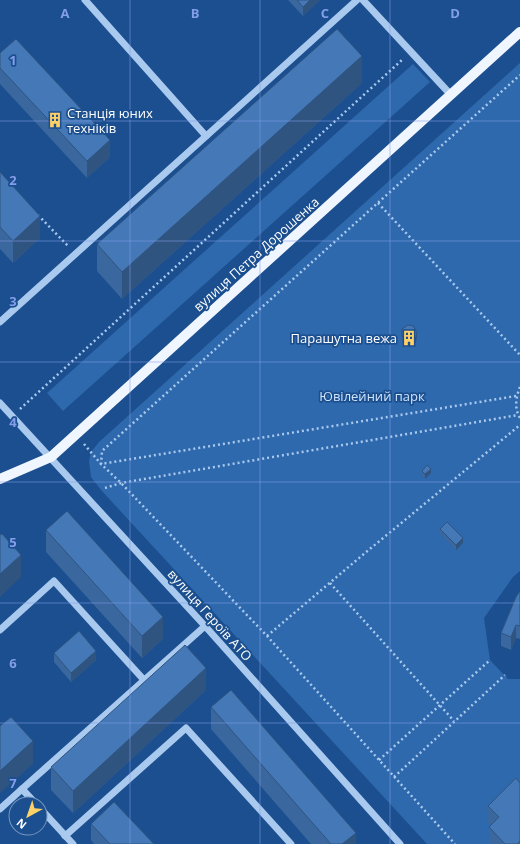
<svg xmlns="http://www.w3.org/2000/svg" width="520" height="844" font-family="'Open Sans',sans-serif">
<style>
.green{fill:#2e69ad}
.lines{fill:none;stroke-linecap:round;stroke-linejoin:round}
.path{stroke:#a9c9ee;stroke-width:2.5;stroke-dasharray:2 3;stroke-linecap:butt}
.minor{stroke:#a9c9ee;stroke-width:7}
.major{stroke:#f0f6ff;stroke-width:10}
.wall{fill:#3a679d}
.shaded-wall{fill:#305480}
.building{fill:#4478b7;stroke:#305480}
.grid{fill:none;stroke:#839eea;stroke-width:1;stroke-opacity:0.55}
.labels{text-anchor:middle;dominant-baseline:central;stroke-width:3.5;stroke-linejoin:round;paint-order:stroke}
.poi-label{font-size:13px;fill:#fff;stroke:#1b4f8f;text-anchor:start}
.street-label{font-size:13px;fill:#fff;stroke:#1b4f8f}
.park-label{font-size:13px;fill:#cfe3fa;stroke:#1b4f8f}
.grid-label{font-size:13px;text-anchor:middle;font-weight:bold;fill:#839eea;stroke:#1b4f8f;stroke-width:3.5;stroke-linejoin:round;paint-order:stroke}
</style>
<rect width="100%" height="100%" fill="#1b4f8f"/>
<g class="green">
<polygon points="520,63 520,571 513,577 484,618 490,660 508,679 520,679 520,844 427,844 101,490 91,477 89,461 91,452 99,442"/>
<polygon points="413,64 430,82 63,411 47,393"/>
</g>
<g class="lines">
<g class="path">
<polyline points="378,203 520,355"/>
<polyline points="38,215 68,246"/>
<path d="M520,387C516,397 514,408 520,418"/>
<polyline points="516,396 101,464 102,451 520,75"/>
<polyline points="20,409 403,59"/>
<polyline points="84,444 101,464 121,483 267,636 455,844"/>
<polyline points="105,488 121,483 518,415"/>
<polyline points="330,583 454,721"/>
<polyline points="267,636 365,553 520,425"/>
<polyline points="379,760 490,660"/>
<polyline points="394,777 505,675"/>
</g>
<g class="minor">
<polyline points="85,0 206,136"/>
<polyline points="363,0 451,95"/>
<polyline points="0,322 357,0"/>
<polyline points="0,403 205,626 400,844"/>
<polyline points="0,630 54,581 144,680"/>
<polyline points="36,804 22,789 205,626"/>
<polyline points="40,808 73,844"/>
<polyline points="0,809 22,789"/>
<polyline points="65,836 186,728 291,844"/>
</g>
<polyline class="major" points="0,479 51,457 520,32"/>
</g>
<g class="wall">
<polygon points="288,0 320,0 303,16"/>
<polygon points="0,53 110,157 87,178 0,84"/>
<polygon points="362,83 122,299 97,271 97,244"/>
<polygon points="0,172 40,238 13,263 0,249"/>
<polygon points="402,329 417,337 416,342 412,345 405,344 402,341"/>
<polygon points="422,471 431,473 425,479 422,476"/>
<polygon points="440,529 463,543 456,550 440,534"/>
<polygon points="46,530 163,639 142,658 46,552"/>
<polygon points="520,591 520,639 516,638 511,650 501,646 501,633"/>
<polygon points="54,653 96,660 71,682 54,662"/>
<polygon points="206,690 73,813 51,790 51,767"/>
<polygon points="211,707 356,844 311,844 211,729"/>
<polygon points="516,778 520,844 489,844 489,827 491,825 488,822 488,806"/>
<polygon points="91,824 154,844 94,844 91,840"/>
</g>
<g class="shaded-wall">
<polygon points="310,0 320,0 303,16 303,7"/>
<polygon points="362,56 362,83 122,299 122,272"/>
<polygon points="110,140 110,157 87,178 87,161"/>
<polygon points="40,216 40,238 13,263 13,241"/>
<polygon points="417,332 417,337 416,342 412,345 412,340"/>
<polygon points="431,469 431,473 425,479 425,474"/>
<polygon points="463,538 463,543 456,550 456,545"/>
<polygon points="21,555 21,577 0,597 0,574"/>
<polygon points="163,617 163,639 142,658 142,636"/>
<polygon points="516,625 516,638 511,650 511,637"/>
<polygon points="96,651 96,660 71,682 71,673"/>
<polygon points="206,668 206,690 73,813 73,791"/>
<polygon points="33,741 33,764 0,793 0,771"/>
<polygon points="356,833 356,844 342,844"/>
</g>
<g class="building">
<polygon points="297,0 310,0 303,7"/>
<polygon points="337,29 362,56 122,272 97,244"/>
<polygon points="16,39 110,140 87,161 0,68 0,53"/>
<polygon points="0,172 40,216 13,241 0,227"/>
<polygon points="408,325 413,326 417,332 416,337 412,340 405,340 402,336 402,329"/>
<polygon points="427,465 431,469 425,474 422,471"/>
<polygon points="67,511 163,617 142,636 46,530"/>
<polygon points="447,522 463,538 456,545 440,529"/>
<polygon points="2,534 21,555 0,574 0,535"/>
<polygon points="520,591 520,626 516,625 511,637 501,633 516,597"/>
<polygon points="79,631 96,651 71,673 54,653"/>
<polygon points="185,645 206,668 73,791 51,767"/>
<polygon points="231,690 356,833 342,844 331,844 211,707"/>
<polygon points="11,717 33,741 0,771 0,726"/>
<polygon points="516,778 520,783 520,841 517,844 505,844 489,827 499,817 488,806"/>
<polygon points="114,802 154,844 110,844 91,824"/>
</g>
<path class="grid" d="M130,0V844M260,0V844M390,0V844M0,121H520M0,241H520M0,362H520M0,482H520M0,603H520M0,723H520"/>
<defs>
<symbol id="building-bare" viewBox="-9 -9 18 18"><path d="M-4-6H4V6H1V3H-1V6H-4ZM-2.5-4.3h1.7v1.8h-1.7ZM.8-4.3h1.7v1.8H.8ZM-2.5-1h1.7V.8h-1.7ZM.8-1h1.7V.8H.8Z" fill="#ffd166" stroke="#1b4f8f" stroke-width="2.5" paint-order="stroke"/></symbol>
</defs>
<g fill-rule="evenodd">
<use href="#building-bare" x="44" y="109" width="22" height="22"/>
<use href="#building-bare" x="398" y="327" width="22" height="22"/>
</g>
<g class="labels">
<g class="poi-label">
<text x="67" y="113">Станція юних<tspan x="67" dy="15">техніків</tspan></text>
<text x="397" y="338" text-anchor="end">Парашутна вежа</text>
</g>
<g class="street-label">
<text transform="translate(256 254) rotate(-42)">вулиця Петра Дорошенка</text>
<text transform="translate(210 615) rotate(48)">вулиця Героїв АТО</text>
</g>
<g class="park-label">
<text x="372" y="396">Ювілейний парк</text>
</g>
</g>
<g class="grid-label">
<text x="65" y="18">A</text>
<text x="195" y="18">B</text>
<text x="325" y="18">C</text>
<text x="455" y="18">D</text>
<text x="13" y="65">1</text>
<text x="13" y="185">2</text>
<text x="13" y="306">3</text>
<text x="13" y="427">4</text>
<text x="13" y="547">5</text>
<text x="13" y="668">6</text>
<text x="13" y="788">7</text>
</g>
<g transform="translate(28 816) rotate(220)"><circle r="19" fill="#1b4f8f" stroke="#7695bc"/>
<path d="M0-3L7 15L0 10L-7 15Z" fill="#ffd166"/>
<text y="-6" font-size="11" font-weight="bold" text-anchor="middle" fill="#ffffff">N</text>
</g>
</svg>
